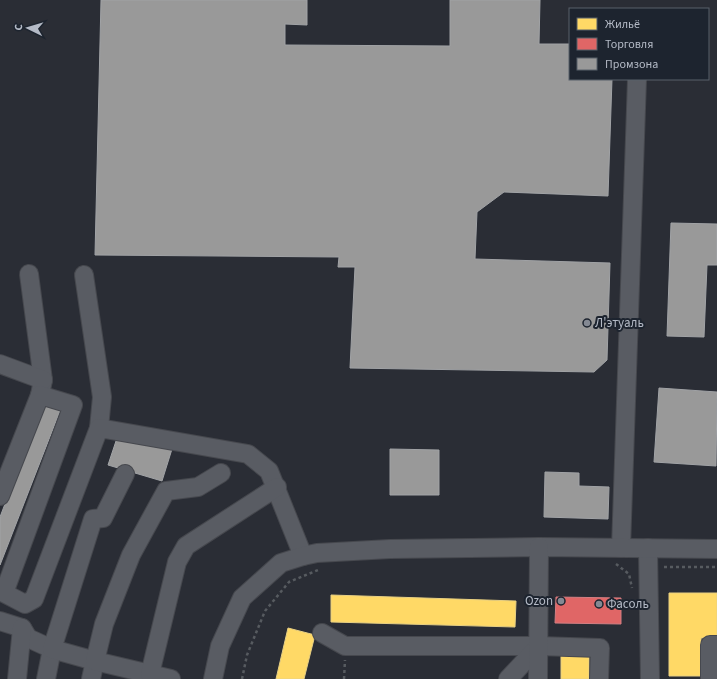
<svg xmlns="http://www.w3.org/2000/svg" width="717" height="679" font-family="'Source Sans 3',sans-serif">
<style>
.homes{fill:#ffd966;stroke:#e8d083}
.shops{fill:#e06666;stroke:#d37f83}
.industry{fill:#999;stroke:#a1a3a6}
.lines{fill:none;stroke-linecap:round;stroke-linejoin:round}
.minor-casing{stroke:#46484e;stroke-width:20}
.path{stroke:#575b60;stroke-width:2.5;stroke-dasharray:3 3;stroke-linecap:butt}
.minor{stroke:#595c63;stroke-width:18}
.poi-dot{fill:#848993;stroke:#1d242f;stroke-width:1.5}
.labels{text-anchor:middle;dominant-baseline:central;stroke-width:4;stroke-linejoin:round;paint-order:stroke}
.poi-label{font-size:13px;fill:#b4bac6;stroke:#1d242f;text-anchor:start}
</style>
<rect width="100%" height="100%" fill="#2a2d35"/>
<g class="homes">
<polygon points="669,593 717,593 717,638 701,638 701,676 669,676"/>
<polygon points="331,595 516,601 515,627 331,622"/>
<polygon points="288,628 315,635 304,679 276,679"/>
<rect x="561" y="656" width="28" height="23"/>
</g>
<polygon class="shops" points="556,597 621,598 621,624 555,623"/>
<g class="industry">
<polygon points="101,0 307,0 307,25 285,24 285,45 450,46 450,0 540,0 539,44 570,44 570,79 612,79 608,196 504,192 477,212 475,259 610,263 607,360 594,372 350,368 355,267 338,267 339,257 95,255"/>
<polygon points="671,223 717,224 717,265 707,265 704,337 667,336"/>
<polygon points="659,388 717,392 716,466 654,462"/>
<polygon points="43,404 60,411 0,565 0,517"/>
<polygon points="119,432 172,449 162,481 108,465"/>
<polygon points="390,449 439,450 439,495 390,495"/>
<polygon points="545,472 579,473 579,486 609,487 608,519 544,517"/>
</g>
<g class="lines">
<defs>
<g id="minor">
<polyline points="29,274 43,380 40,395"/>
<polyline points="84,275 102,397 99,428"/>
<polyline points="0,364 43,380"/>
<polyline points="0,496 40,395 73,405 4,593 25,604 34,599 99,428 248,454 269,471 303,556"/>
<polyline points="621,548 637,79"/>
<polyline points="648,548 650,679"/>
<polyline points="0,621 22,628 28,638 52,649 46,679"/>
<polyline points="322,633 345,646 539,646"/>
<polyline points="17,679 22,628"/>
<polyline points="91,679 95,661 52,649 93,519 103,518 125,474"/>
<polyline points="148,679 150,674 95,661 104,624 131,555 166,491 198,487 221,473"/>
<polyline points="171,679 150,674 177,562 186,546 277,487"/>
<polyline points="213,679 220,646 242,598 281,563 303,556 317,553 390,549 539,547 717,549"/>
<polyline points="508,679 539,646 600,648 599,679"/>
<polyline points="538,679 539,547"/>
<polyline points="710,679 710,645 717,645"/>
</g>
</defs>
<use href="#minor" class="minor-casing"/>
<g class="path">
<polyline points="616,564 629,574 632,588"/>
<polyline points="664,567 717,567"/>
<polyline points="242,679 247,655 265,611 289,582 318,570"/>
<polyline points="344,679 345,660"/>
</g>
<use href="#minor" class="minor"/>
</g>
<g class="poi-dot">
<circle cx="587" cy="323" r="4"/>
<circle cx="561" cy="601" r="4"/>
<circle cx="599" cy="604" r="4"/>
</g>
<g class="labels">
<g class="poi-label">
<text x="595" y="323">Л'этуаль</text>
<text x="553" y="601" text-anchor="end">Ozon</text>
<text x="607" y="604">Фасоль</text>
</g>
</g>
<rect x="569" y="8" width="140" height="72" fill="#1d242f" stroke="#59606b"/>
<rect x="577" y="18" width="20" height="12" fill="#ffd966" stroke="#59606b"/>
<text x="605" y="28" font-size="12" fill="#b4bac6">Жильё</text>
<rect x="577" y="38" width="20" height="12" fill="#e06666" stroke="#59606b"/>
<text x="605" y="48" font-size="12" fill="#b4bac6">Торговля</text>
<rect x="577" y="58" width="20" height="12" fill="#999999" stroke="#59606b"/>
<text x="605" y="68" font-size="12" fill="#b4bac6">Промзона</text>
<g transform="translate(28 28) rotate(275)" stroke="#1d242f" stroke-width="3" paint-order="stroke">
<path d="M0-3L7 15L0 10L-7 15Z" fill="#b4bac6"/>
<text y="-6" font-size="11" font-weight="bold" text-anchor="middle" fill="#b4bac6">С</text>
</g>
</svg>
